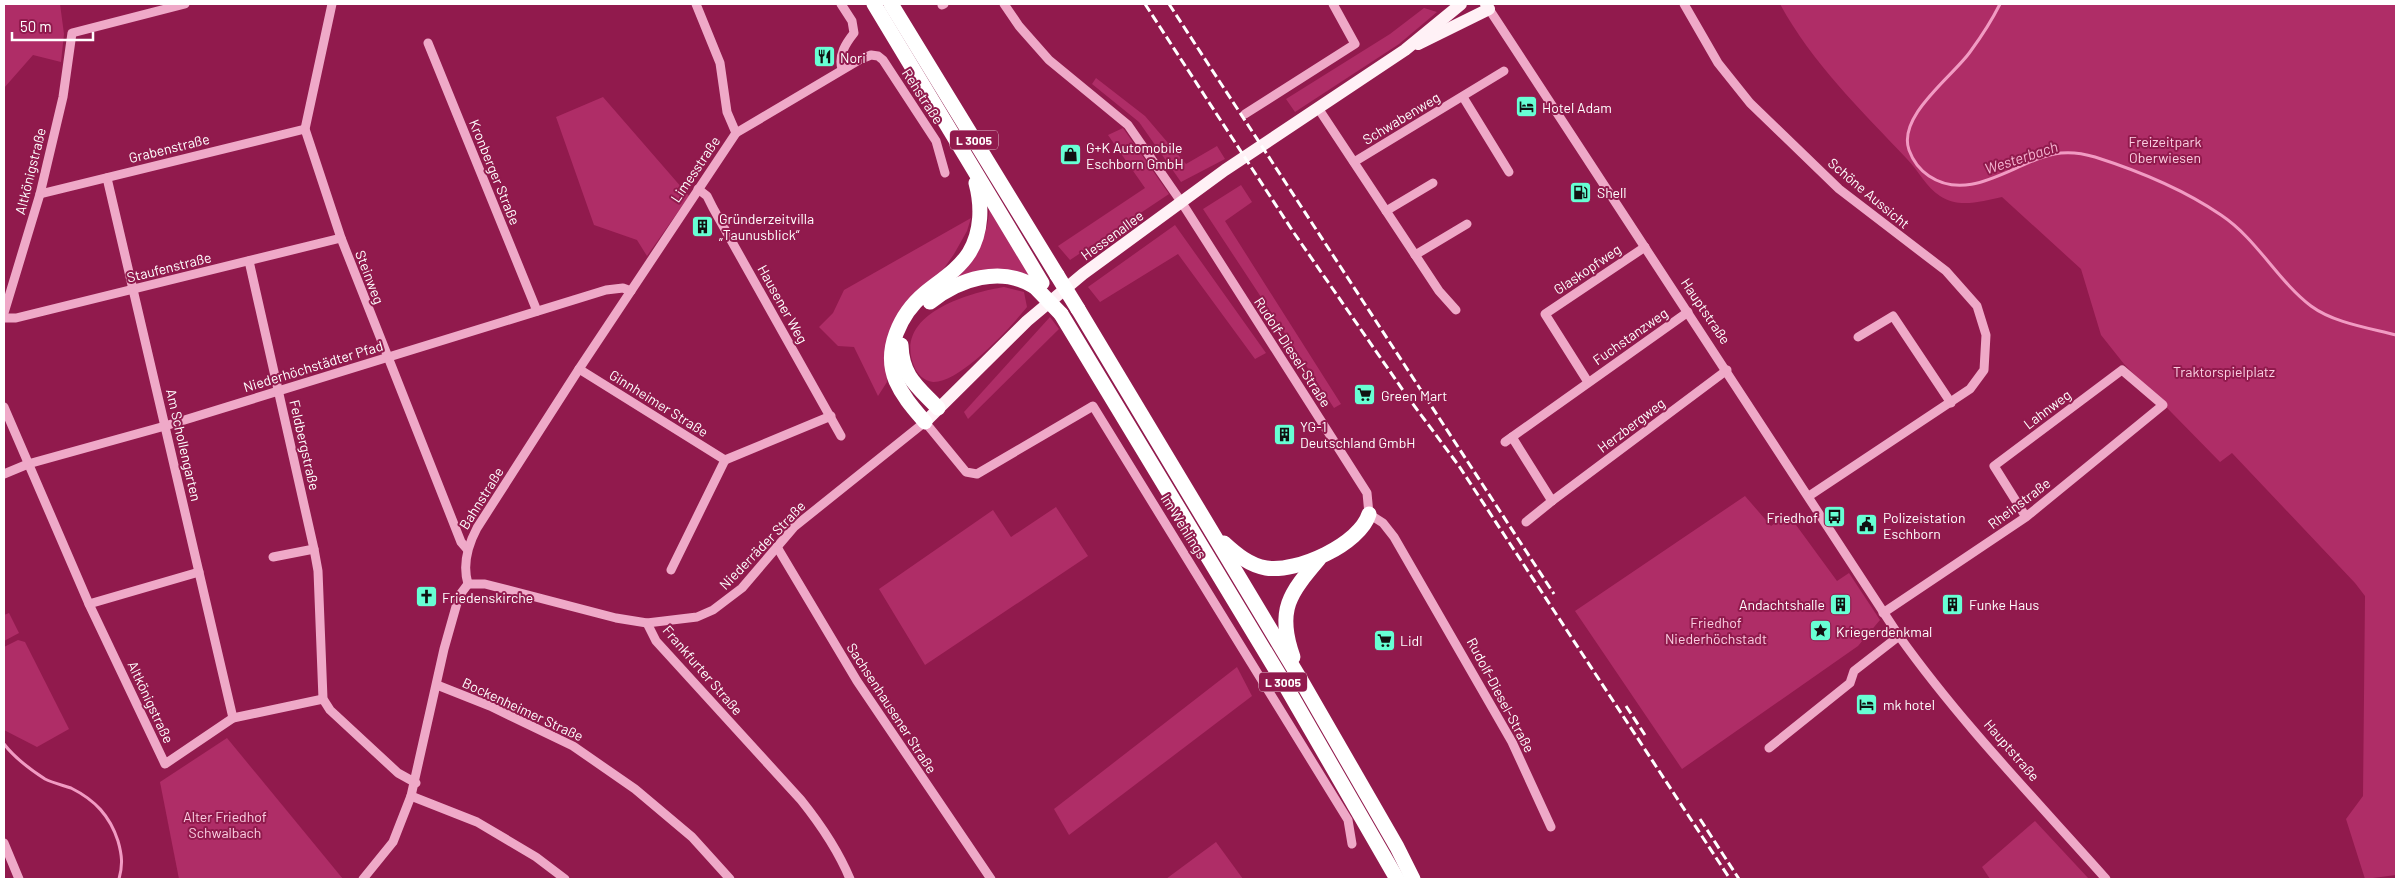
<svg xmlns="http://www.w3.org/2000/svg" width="2400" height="883" font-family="Barlow,sans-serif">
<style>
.green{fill:#af2d67}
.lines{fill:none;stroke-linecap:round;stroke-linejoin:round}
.stream{stroke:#f19bc3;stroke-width:3}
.minor{stroke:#efa9c8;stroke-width:9}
.major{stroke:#fff1f6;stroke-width:12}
.highway{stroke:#fff;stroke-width:15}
.rail{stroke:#fff;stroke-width:3;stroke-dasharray:9 4;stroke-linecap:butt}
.highway-bridge{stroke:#fff;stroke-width:15}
.labels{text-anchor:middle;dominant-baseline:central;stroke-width:4;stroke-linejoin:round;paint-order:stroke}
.shield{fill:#911a4d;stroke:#debaca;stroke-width:1}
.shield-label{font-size:12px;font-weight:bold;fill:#fff}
.poi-label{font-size:14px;fill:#fff;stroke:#911a4d;text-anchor:start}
.street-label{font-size:14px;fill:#fff;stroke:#911a4d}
.park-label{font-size:14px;fill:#fbcfe2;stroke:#911a4d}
.water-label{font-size:15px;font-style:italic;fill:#f6b5d2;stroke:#911a4d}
</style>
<rect width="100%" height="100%" fill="#911a4d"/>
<g class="green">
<polygon points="4,4 60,4 64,34 61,62 33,55 4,88"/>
<path d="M1780,4H2396V875L2365,879L2346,819L2363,796L2365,596L2355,583L2232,453L2220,462L2124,364L2101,335L2081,269L2002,197C1982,201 1959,209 1940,196C1927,188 1918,170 1907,159C1861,110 1812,63 1780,4Z"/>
<polygon points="1424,8 1437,12 1399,44 1295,112 1286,99 1390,34"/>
<polygon points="1096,78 1145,116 1186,164 1217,146 1225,159 1181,182 1139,122 1092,84"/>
<polygon points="603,97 689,196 647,256 637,240 594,225 556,117"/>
<polygon points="1123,128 1169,194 1070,260 1058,246 1145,188 1108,135"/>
<polygon points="1241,185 1252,202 1225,221 1341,404 1334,408 1203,209"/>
<path d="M989,204L1032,278C1003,263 983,271 954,280C974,255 990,239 989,204Z"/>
<polygon points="971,218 967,231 954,254 885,353 887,382 878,396 854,347 838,346 819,327 833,313 844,290"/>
<polygon points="1175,225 1266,353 1255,359 1178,254 1100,302 1088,287"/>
<path d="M1004,287L1024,292L1027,307C1011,327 960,383 933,382C924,381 917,374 914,366C893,314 968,293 1004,287Z"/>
<polygon points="1050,317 1059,329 968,419 964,412"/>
<polygon points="1745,496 1771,526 1788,514 1837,581 1849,573 1880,620 1858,646 1682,769 1575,611"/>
<polygon points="1056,507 1088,556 925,665 879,589 993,510 1011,537"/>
<polygon points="9,613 19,633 4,641 4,615"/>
<polygon points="18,640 25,642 69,729 37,747 4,730 4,647"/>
<polygon points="1237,667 1252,696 1069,835 1054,809"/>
<polygon points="227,738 343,879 179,879 160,782"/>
<polygon points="2035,821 2089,879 1990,879 1982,867"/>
<polygon points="1216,842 1243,879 1166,879"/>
</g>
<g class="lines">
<g class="stream">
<path d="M2000,4C1992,20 1981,37 1970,52C1953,76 1897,116 1909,150C1913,161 1920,170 1929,176C1972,205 2018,158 2061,153C2071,152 2085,154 2095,157C2139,171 2183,189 2221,215C2257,239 2277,280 2311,306C2334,323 2369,328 2396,335"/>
<path d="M4,744C14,757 31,770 45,779C53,783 62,785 71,788C95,800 110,816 118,841C122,855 123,865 119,879"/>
</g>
<g class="minor">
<polyline points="332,4 305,129 341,238 461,542 467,549"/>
<polyline points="696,4 720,63 727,112 736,133"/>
<path d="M841,4L852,21L854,33C846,43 838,55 842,69"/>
<polyline points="1004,4 1019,26 1049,60 1128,125 1182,203 1367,493 1369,514 1383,523 1394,537 1512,742 1551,827"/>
<polyline points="1684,4 1718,63 1750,103 1839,189 1946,271 1977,306 1986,335 1984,370 1970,389 1809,496"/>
<polyline points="942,5 944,4"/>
<path d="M1489,9L1899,636C1961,723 2036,800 2106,879"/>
<polyline points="428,43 537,311"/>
<polyline points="1463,97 1509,172"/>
<polyline points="1318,108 1439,291 1456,310"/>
<polyline points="1245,114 1355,44 1333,4"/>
<polyline points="1354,162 1504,71"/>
<polyline points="107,178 233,718"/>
<polyline points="698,189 707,196 713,208 841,436"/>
<polyline points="40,194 305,129"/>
<polyline points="1386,211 1433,183"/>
<polyline points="1415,255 1467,224"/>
<polyline points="249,261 314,549 318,571 323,699 330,710 398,773 416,783"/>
<polyline points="4,313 40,194 63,97 72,33 185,4"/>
<polyline points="4,318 16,318 341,238"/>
<polyline points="1858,337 1893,316 1951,403"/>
<polyline points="579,369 725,460 671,570"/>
<polyline points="1588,382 1545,314 1645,247"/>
<polyline points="4,407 89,604 165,764 233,718 323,699"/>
<polyline points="1512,437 1552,501 1727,370"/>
<polyline points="1505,442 1688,312"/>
<polyline points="725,460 831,416"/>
<polyline points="4,474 28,464 165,426 606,290 623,288 631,291"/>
<polyline points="1526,522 1552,501"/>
<polyline points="777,547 857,681 991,879"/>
<polyline points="273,557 314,549"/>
<polyline points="468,584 485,584 616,618 647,623 697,617 713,610 742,588 794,527 925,422 966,472 977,474 1093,406 1348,820 1352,844"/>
<path d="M468,584C462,564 468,545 477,528L579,369L736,133L861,59L871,55L878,56L883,60L936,141L945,173"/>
<polyline points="89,604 199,572"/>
<polyline points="1883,613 2026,517 2163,405 2122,370 1994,466 2026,517"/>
<path d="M647,623L656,641L801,800C821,825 838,850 850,879"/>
<polyline points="437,685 490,706 573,746 635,789 692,837 730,879"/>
<polyline points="1769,748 1850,683 1854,671 1899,636"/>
<polyline points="411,796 477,822 536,857 565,879"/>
<polyline points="4,843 19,879"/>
<polyline points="363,879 393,842 411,796 444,649 459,596 468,584"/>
</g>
<g class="major">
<polyline points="1418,44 1489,9 1486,4"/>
<polyline points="925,422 1027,321 1083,274 1225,170 1405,50 1461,4"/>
</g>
<g class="highway">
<polyline points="874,4 1042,283"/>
<polyline points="891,4 1057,275"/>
<path d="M930,302C959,279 1001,265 1035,287"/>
<polyline points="1078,309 1302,682 1397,847 1413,879"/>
<polyline points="1061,314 1284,683 1397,879"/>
<path d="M901,345C902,377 918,387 938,408"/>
<path d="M925,422C914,409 903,397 896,381C883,350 900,314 925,293C941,280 958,270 969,253C982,232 982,205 976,183"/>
<path d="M1224,543C1236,554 1249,565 1266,568C1297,573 1360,544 1369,514"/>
<path d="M1293,657C1276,610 1290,593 1319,559"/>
</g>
<g class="rail">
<polyline points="1145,4 1294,233 1407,396 1459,466 1730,879"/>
<polyline points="1169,4 1554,594"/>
<polyline points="1626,706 1645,735"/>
<polyline points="1700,819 1739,879"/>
</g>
<g class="highway-bridge">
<polyline points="1057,275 1078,309"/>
<polyline points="1035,287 1061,314"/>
</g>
</g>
<defs>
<symbol id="restaurant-square" viewBox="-11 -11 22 22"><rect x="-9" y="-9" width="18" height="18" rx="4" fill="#67ffd4" stroke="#911a4d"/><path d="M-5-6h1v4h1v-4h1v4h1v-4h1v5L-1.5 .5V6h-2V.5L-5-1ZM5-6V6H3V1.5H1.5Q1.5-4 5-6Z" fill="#111"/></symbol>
<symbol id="hotel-square" viewBox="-11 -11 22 22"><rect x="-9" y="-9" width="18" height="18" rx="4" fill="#67ffd4" stroke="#911a4d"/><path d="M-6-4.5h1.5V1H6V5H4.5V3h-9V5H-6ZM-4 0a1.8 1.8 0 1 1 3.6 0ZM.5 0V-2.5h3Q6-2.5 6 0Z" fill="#111"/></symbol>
<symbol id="shop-square" viewBox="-11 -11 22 22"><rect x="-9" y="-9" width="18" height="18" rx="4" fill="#67ffd4" stroke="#911a4d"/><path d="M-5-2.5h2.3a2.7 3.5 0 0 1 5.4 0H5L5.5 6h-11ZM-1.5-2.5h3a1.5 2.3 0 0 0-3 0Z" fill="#111"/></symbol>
<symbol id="fuel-square" viewBox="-11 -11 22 22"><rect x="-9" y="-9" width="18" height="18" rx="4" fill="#67ffd4" stroke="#911a4d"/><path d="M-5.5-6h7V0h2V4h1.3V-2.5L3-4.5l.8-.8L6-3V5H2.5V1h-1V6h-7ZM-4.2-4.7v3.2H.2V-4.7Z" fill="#111"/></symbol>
<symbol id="building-square" viewBox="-11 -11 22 22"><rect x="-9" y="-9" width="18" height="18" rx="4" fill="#67ffd4" stroke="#911a4d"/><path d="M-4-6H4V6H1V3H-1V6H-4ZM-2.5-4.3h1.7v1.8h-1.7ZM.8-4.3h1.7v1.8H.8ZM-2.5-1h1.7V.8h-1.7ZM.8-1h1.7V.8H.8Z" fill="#111"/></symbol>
<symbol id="supermarket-square" viewBox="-11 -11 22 22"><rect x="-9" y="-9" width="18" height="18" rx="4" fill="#67ffd4" stroke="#911a4d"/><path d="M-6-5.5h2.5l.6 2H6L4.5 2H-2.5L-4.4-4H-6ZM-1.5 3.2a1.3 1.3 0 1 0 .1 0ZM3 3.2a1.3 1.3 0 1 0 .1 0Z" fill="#111"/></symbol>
<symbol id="bus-square" viewBox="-11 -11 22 22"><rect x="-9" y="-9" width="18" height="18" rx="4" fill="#67ffd4" stroke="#911a4d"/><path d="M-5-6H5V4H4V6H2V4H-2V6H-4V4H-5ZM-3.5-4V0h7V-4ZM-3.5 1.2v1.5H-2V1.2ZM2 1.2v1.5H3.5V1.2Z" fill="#111"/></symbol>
<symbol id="civic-square" viewBox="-11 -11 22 22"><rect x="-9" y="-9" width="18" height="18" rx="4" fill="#67ffd4" stroke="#911a4d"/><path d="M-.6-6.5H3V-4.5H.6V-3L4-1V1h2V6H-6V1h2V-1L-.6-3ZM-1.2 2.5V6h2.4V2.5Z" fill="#111"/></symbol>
<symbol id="church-square" viewBox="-11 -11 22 22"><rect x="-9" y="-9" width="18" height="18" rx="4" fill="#67ffd4" stroke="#911a4d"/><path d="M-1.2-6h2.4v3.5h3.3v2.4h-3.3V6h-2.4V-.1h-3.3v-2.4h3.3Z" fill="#111"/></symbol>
<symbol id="sight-square" viewBox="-11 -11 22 22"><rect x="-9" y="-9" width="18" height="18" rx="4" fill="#67ffd4" stroke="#911a4d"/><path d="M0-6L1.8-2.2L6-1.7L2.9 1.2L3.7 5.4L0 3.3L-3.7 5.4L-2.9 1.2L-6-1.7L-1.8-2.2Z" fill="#111"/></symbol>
</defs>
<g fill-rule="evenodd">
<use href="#restaurant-square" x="812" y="44" width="25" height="25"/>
<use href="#hotel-square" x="1514" y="94" width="25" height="25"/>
<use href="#shop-square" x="1058" y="142" width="25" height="25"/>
<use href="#fuel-square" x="1568" y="180" width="25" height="25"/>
<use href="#building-square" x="690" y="214" width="25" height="25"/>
<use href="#supermarket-square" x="1352" y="382" width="25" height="25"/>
<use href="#building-square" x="1272" y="422" width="25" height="25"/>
<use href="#bus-square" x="1822" y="504" width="25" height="25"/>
<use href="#civic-square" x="1854" y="512" width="25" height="25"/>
<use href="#church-square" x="414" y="584" width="25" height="25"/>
<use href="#building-square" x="1828" y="592" width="25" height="25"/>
<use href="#building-square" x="1940" y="592" width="25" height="25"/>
<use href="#sight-square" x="1808" y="618" width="25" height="25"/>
<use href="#supermarket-square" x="1372" y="628" width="25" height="25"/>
<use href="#hotel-square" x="1854" y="692" width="25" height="25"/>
</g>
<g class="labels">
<g class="shield">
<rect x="950" y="130.5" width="48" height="19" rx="4"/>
<rect x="1259" y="672.5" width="48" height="19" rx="4"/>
</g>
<g class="shield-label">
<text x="974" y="140">L 3005</text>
<text x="1283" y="682">L 3005</text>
</g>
<g class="poi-label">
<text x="840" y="57">Nori</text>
<text x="1542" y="107">Hotel Adam</text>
<text x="1086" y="147">G+K Automobile<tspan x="1086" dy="16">Eschborn GmbH</tspan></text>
<text x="1597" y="192">Shell</text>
<text x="719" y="218">Gründerzeitvilla<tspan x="719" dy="16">„Taunusblick“</tspan></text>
<text x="1381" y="395">Green Mart</text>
<text x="1300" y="426">YG-1<tspan x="1300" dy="16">Deutschland GmbH</tspan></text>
<text x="1818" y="517" text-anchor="end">Friedhof</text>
<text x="1883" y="517">Polizeistation<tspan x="1883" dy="16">Eschborn</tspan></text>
<text x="442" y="597">Friedenskirche</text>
<text x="1825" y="604" text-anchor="end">Andachtshalle</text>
<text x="1969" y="604">Funke Haus</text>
<text x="1836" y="631">Kriegerdenkmal</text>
<text x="1400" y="640">Lidl</text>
<text x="1883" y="704">mk hotel</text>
</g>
<g class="street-label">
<text transform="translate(923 96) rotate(57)">Rehstraße</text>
<text transform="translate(1401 118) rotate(-31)">Schwabenweg</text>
<text transform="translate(169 148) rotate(-14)">Grabenstraße</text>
<text transform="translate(695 169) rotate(-56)">Limesstraße</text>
<text transform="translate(30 171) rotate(-76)">Altkönigstraße</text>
<text transform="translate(495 172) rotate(68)">Kronberger Straße</text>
<text transform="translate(1869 193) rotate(40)">Schöne Aussicht</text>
<text transform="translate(1112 235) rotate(-36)">Hessenallee</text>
<text transform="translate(169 267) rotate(-14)">Staufenstraße</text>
<text transform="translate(1587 269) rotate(-34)">Glaskopfweg</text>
<text transform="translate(370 277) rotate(69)">Steinweg</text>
<text transform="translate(783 304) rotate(61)">Hausener Weg</text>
<text transform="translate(1706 311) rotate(56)">Hauptstraße</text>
<text transform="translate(1630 336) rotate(-35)">Fuchstanzweg</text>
<text transform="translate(1293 352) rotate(57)">Rudolf-Diesel-Straße</text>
<text transform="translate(313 366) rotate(-17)">Niederhöchstädter Pfad</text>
<text transform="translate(659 403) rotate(32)">Ginnheimer Straße</text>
<text transform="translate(2047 409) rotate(-37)">Lahnweg</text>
<text transform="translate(1631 425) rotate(-37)">Herzbergweg</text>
<text transform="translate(184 445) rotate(77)">Am Schollengarten</text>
<text transform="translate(305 445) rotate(77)">Feldbergstraße</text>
<text transform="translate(481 498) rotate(-58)">Bahnstraße</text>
<text transform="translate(2019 503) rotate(-37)">Rheinstraße</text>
<text transform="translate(1184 526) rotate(58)">Im Wehlings</text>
<text transform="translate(762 545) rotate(-46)">Niederräder Straße</text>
<text transform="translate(703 670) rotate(49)">Frankfurter Straße</text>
<text transform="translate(1501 695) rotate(62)">Rudolf-Diesel-Straße</text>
<text transform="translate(151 702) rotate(65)">Altkönigstraße</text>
<text transform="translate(892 708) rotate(57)">Sachsenhausener Straße</text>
<text transform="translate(523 709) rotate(25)">Bockenheimer Straße</text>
<text transform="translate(2012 750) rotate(49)">Hauptstraße</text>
</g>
<g class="park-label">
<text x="2165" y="141">Freizeitpark<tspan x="2165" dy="16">Oberwiesen</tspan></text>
<text x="2224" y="371">Traktorspielplatz</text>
<text x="1716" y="622">Friedhof<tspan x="1716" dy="16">Niederhöchstadt</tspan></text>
<text x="225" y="816">Alter Friedhof<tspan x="225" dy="16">Schwalbach</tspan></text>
</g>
<g class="water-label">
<text transform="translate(2021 157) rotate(-18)">Westerbach</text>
</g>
</g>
<rect width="2400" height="883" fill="none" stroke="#ffffff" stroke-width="10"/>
<path d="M12 32v8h81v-8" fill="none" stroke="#ffffff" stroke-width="2.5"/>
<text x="20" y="32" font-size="15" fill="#ffffff" stroke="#911a4d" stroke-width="4" paint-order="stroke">50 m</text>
</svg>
